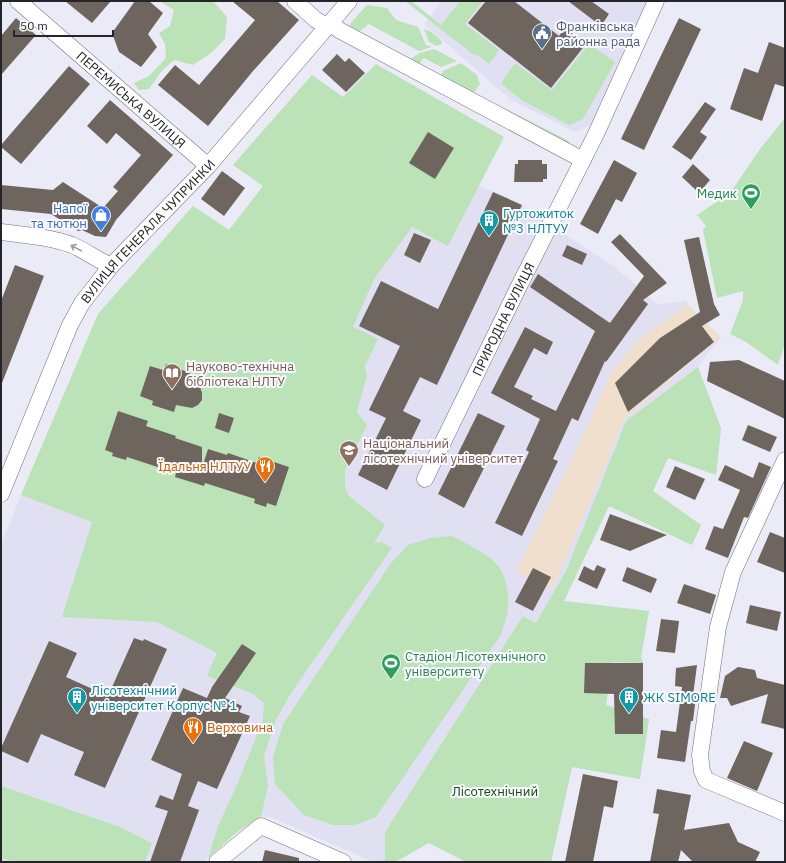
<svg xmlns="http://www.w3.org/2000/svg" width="786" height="863" font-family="'IBM Plex Sans',sans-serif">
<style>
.built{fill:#e1e0f3}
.industrial{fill:#f1dfce}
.green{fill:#bbe3b7}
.building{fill:#6e655e}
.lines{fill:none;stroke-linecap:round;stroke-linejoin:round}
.street-casing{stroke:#71717c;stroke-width:17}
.street{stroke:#fff;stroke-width:16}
.oneway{stroke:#9d9d9f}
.labels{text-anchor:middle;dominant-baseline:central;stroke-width:4;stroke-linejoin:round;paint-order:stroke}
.service-label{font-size:13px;fill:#4e5e75;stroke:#f9f9fe;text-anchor:start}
.street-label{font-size:13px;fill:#252529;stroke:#f9f9fe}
.leisure-label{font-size:13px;fill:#27864d;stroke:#f9f9fe;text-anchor:end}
.shop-label{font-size:13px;fill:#366cbe;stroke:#f9f9fe;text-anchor:end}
.culture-label{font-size:13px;fill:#0d838f;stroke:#f9f9fe;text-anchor:start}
.education-label{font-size:13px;fill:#785e54;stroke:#f9f9fe;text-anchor:start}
.food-label{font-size:13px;fill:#c56008;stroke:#f9f9fe;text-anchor:end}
.park-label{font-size:13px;fill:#124b12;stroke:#f9f9fe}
</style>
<rect width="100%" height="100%" fill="#ebebf7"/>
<g class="built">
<polygon points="442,1 652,1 593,124 575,132 511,100 424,24"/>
<polygon points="376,64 479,185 522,205 560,231 615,267 657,304 686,301 688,305 721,337 698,367 721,428 716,475 668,458 653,491 701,525 692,545 609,506 564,601 649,611 641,657 643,663 613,662 606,705 649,719 640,779 572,767 551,862 466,862 429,843 395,862 373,862 273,818 261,816 236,833 203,862 1,862 1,544 21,495 98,314 193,206 229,230 263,186 233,165 312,75 343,97"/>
</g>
<polygon class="industrial" points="688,305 721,337 624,419 600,478 552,589 516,572 569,466 612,372 640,338"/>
<g class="green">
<polygon points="160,1 213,1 227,17 225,39 211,53 193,65 174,60 161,72 149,89 139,90 134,83 149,76 166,58 165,44 159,33 170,26 174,10"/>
<polygon points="405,1 411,1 441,25 460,1 483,1 465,24 499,50 489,64 476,54 475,56"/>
<polygon points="367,5 387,8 396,20 418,27 426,45 432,47 419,51 369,24 360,31 351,27 350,24"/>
<polygon points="424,29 430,31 441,40 442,44 436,46 429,42"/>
<polygon points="589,44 615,62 583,119 569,125 521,100 501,83 515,63 552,90"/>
<polygon points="434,49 457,61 441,67 424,58 423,59 418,66 410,59 420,53"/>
<polygon points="461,63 477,75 480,84 472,95 440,79 443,71"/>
<polygon points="376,64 504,137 448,246 412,227 374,279 353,327 378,339 365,366 367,375 357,412 367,425 345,470 345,487 349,496 385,525 374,543 382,542 392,548 291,693 276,720 264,756 268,786 261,816 236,833 208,858 218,826 236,787 263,720 264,703 253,694 207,676 217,653 157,622 62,617 92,522 21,495 98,314 193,206 229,230 263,186 233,165 312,75 343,97"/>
<polygon points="502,107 569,141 569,145 501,109"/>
<polygon points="785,118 785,344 778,365 746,342 730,334 743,300 743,291 717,298 703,230 706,226 697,215 730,193 760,149"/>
<polygon points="698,367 721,428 716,475 668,458 653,491 701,525 692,545 609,506 564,601 649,611 641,657 643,663 613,662 606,705 649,719 640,779 572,767 551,862 466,862 429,843 395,862 385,862 385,832 523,616 536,623 566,571 626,421"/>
<path d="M452,536C486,554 510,562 508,606C508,616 503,627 500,636L376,817L355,825H333L304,815L275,784L273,757L283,724L391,563L408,545L430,538Z"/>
<polygon points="1,786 120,827 152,843 145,862 15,862 1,858"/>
</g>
<g class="building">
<polygon points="65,1 111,1 92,23"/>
<polygon points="135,1 149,1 163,13 148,34 157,47 141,67 119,52 112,33"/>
<polygon points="232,1 277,1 299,20 253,71 208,126 158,85 175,65 199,85 255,20"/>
<polygon points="486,1 514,1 559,36 565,28 586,44 551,88 468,23"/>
<polygon points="568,1 591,1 609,14 601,26"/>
<polygon points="16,18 36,35 1,75 1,36"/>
<polygon points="679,18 701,29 644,150 621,139"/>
<polygon points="769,42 785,48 785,87 775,84 762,121 730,109 744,68 758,73"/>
<polygon points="337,54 345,62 349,58 365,73 346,92 322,70"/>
<polygon points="69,66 90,84 21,164 1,147 1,145"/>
<polygon points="110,100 173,155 116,220 106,237 95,236 82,230 78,231 51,214 1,209 1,185 53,190 63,182 103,208 118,191 113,187 141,155 116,133 107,144 87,126"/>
<polygon points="705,102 716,109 700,132 707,137 691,160 672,147"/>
<polygon points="428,132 454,148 435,179 409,163"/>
<polygon points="518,160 542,160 542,164 547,164 547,179 543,179 543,182 514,182 515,164 518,164"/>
<polygon points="614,160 637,173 622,202 616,199 598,234 580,224"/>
<polygon points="693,164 710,180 699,193 682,177"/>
<polygon points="222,171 245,188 224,216 201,199"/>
<polygon points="493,192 522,205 437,385 420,377 403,411 421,420 387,490 358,475 386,418 369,410 400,346 359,326 381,281 438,309"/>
<polygon points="414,233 431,240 420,263 404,255"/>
<polygon points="620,234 667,283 643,300 648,304 606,362 605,361 578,421 572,418 553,459 558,461 522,536 495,523 529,452 526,450 540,419 491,393 525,327 553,342 547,355 534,348 514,387 533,396 531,399 556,411 595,331 530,287 538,274 610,323 644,276 611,242"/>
<polygon points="699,237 714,304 720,315 702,326 714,342 628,412 615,383 660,338 700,312 684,240"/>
<polygon points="567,245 587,254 582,265 562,256"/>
<polygon points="15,265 44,276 2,383 1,301"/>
<polygon points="739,360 785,381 785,419 707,381 710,362"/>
<polygon points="166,364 190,373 189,377 200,387 202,393 202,400 198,405 192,408 176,405 174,412 152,405 153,401 140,396 150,366 163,370"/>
<polygon points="118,411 148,421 146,426 176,436 175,438 202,447 202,468 208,449 227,455 228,453 257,463 259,457 289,467 276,506 267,503 266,507 254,503 255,499 205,483 204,486 175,477 176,473 127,457 126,460 112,456 113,453 105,450"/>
<polygon points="219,413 234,418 229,433 215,428"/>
<polygon points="478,413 505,426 464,508 438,494"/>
<polygon points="748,425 777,437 770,452 742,440"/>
<polygon points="759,462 771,467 748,518 744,517 728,558 705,549 714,526 723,529 740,490 718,480 725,465 753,478"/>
<polygon points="675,466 705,479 695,500 666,487"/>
<polygon points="610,514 667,535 630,551 600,540"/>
<polygon points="770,532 785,538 785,573 757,562"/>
<polygon points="597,565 606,569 597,589 578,580 584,566 594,571"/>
<polygon points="627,567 657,579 651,593 622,581"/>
<polygon points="533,568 551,577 533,611 515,602"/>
<polygon points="684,584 716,595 710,614 677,603"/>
<polygon points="750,605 781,612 777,631 746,623"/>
<polygon points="661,619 679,621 675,653 656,651"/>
<polygon points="134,638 143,641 144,639 167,649 105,788 74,775 84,752 41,734 28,763 1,751 1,748 49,641 77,653 66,677 108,696"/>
<polygon points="242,644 256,653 225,698 242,706 239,712 250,716 217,789 198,781 188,806 199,810 180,862 150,862 168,811 155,807 160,795 173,800 182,774 151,760 183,688 207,698 212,687"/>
<polygon points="585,663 643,663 643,734 615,734 614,694 584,693"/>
<polygon points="697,665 693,696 696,696 693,721 691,721 685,762 657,758 661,730 676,732 682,687 675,686 676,668"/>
<polygon points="738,667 755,670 757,678 785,685 785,729 761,723 768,694 731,706 727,698 720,698 725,676"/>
<polygon points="744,741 773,753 757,791 727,778"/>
<polygon points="583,774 618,781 613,808 604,806 593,862 565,862"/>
<polygon points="657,789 691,795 684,830 729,823 738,842 760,852 755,862 693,862 681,850 678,862 650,862 659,814 653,813"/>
<polygon points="265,850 299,858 299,862 262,862"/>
</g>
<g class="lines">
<defs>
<g id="street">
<path id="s1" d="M18,1L208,166"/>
<polyline points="295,1 316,20 327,26"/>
<polyline points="330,23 339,30 583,160"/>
<path d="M1,232C25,235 49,237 72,245C84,250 98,260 111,266"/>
<polyline points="785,460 733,572 718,627 700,755 702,771 706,780 785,813"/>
<path id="s2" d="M425,479L518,288L596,134L656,1"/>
<path id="s3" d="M1,494L70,325L82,303L111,266L208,166L349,1"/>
<polyline points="217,862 261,826 343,862"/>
</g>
</defs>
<use href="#street" class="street-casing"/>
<use href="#street" class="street"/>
</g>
<defs><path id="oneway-shaft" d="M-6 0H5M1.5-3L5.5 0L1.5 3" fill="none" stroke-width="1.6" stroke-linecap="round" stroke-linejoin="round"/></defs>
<use class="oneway" href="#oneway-shaft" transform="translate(76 248) rotate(-152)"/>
<defs>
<symbol id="civic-pin" viewBox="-11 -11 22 30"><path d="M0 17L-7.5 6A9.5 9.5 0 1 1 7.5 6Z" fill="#5c6f8a" stroke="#f9f9fe"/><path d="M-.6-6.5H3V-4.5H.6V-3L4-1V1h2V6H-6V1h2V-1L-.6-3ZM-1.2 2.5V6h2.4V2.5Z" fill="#fff"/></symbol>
<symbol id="stadium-pin" viewBox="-11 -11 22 30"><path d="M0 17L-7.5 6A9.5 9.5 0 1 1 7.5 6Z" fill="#2e9e5b" stroke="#f9f9fe"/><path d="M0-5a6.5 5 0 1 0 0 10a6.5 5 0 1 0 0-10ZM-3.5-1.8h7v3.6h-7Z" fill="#fff"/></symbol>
<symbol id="shop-pin" viewBox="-11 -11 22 30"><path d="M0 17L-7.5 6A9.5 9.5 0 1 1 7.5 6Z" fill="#3f7fe0" stroke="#f9f9fe"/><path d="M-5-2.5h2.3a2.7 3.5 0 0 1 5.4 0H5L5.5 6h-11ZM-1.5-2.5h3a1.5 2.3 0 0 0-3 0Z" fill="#fff"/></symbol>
<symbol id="building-pin" viewBox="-11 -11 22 30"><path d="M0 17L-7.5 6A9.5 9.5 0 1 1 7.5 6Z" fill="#0f9aa8" stroke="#f9f9fe"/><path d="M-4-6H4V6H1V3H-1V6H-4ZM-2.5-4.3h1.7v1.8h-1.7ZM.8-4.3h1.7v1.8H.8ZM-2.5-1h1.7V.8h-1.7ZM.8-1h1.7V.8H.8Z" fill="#fff"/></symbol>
<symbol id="library-pin" viewBox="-11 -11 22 30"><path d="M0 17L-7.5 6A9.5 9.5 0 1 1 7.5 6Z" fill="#8d6e63" stroke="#f9f9fe"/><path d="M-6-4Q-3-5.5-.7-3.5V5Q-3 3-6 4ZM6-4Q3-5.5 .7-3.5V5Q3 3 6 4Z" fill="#fff"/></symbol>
<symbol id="university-pin" viewBox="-11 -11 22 30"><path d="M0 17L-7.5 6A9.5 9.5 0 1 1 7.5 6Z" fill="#8d6e63" stroke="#f9f9fe"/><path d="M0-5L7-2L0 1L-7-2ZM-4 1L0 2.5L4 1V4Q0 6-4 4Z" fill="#fff"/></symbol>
<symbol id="restaurant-pin" viewBox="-11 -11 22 30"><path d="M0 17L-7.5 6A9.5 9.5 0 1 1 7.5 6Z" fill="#e8710a" stroke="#f9f9fe"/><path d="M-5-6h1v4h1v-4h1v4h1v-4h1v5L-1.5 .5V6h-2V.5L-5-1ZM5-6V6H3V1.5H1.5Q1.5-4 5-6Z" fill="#fff"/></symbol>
</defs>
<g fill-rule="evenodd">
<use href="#civic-pin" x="531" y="22" width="22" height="30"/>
<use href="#stadium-pin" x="740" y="182" width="22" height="30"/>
<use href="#shop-pin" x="90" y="204" width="22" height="30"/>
<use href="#building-pin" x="478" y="209" width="22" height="30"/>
<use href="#library-pin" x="161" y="362" width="22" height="30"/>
<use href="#university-pin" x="338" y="439" width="22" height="30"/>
<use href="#restaurant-pin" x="254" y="455" width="22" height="30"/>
<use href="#stadium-pin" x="380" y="652" width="22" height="30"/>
<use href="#building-pin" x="66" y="686" width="22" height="30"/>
<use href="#building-pin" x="618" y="686" width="22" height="30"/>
<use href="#restaurant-pin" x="182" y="716" width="22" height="30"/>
</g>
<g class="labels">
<g class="service-label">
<text x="556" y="26">Франківська<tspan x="556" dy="15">районна рада</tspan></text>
</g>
<g class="street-label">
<text stroke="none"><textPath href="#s1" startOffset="150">ПЕРЕМИСЬКА ВУЛИЦЯ</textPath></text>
<text stroke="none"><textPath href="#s3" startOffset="305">ВУЛИЦЯ ГЕНЕРАЛА ЧУПРИНКИ</textPath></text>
<text stroke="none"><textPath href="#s2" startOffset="178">ПРИРОДНА ВУЛИЦЯ</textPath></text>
</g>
<g class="leisure-label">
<text x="737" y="193">Медик</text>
<text x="405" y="656" text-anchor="start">Стадіон Лісотехнічного<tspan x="405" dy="15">університету</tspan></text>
</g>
<g class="shop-label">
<text x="87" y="208">Напої<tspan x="87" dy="15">та тютюн</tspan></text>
</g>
<g class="culture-label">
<text x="503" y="213">Гуртожиток<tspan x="503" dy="15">№3 НЛТУУ</tspan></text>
<text x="91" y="690">Лісотехнічний<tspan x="91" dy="15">університет Корпус № 1</tspan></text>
<text x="643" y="697">ЖК SIMORE</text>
</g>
<g class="education-label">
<text x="186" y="366">Науково-технічна<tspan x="186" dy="15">бібліотека НЛТУ</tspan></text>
<text x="363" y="443">Національний<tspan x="363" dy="15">лісотехнічний університет</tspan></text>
</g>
<g class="food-label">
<text x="251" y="466">Їдальня НЛТУУ</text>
<text x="207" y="727" text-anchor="start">Верховина</text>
</g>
<g class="park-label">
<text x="495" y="791">Лісотехнічний</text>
</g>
</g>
<rect width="786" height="863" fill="none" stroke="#252529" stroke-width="4"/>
<path d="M14 30v6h99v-6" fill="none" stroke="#252529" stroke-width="2"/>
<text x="20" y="30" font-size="12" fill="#252529" stroke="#f9f9fe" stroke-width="3" paint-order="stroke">50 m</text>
</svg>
